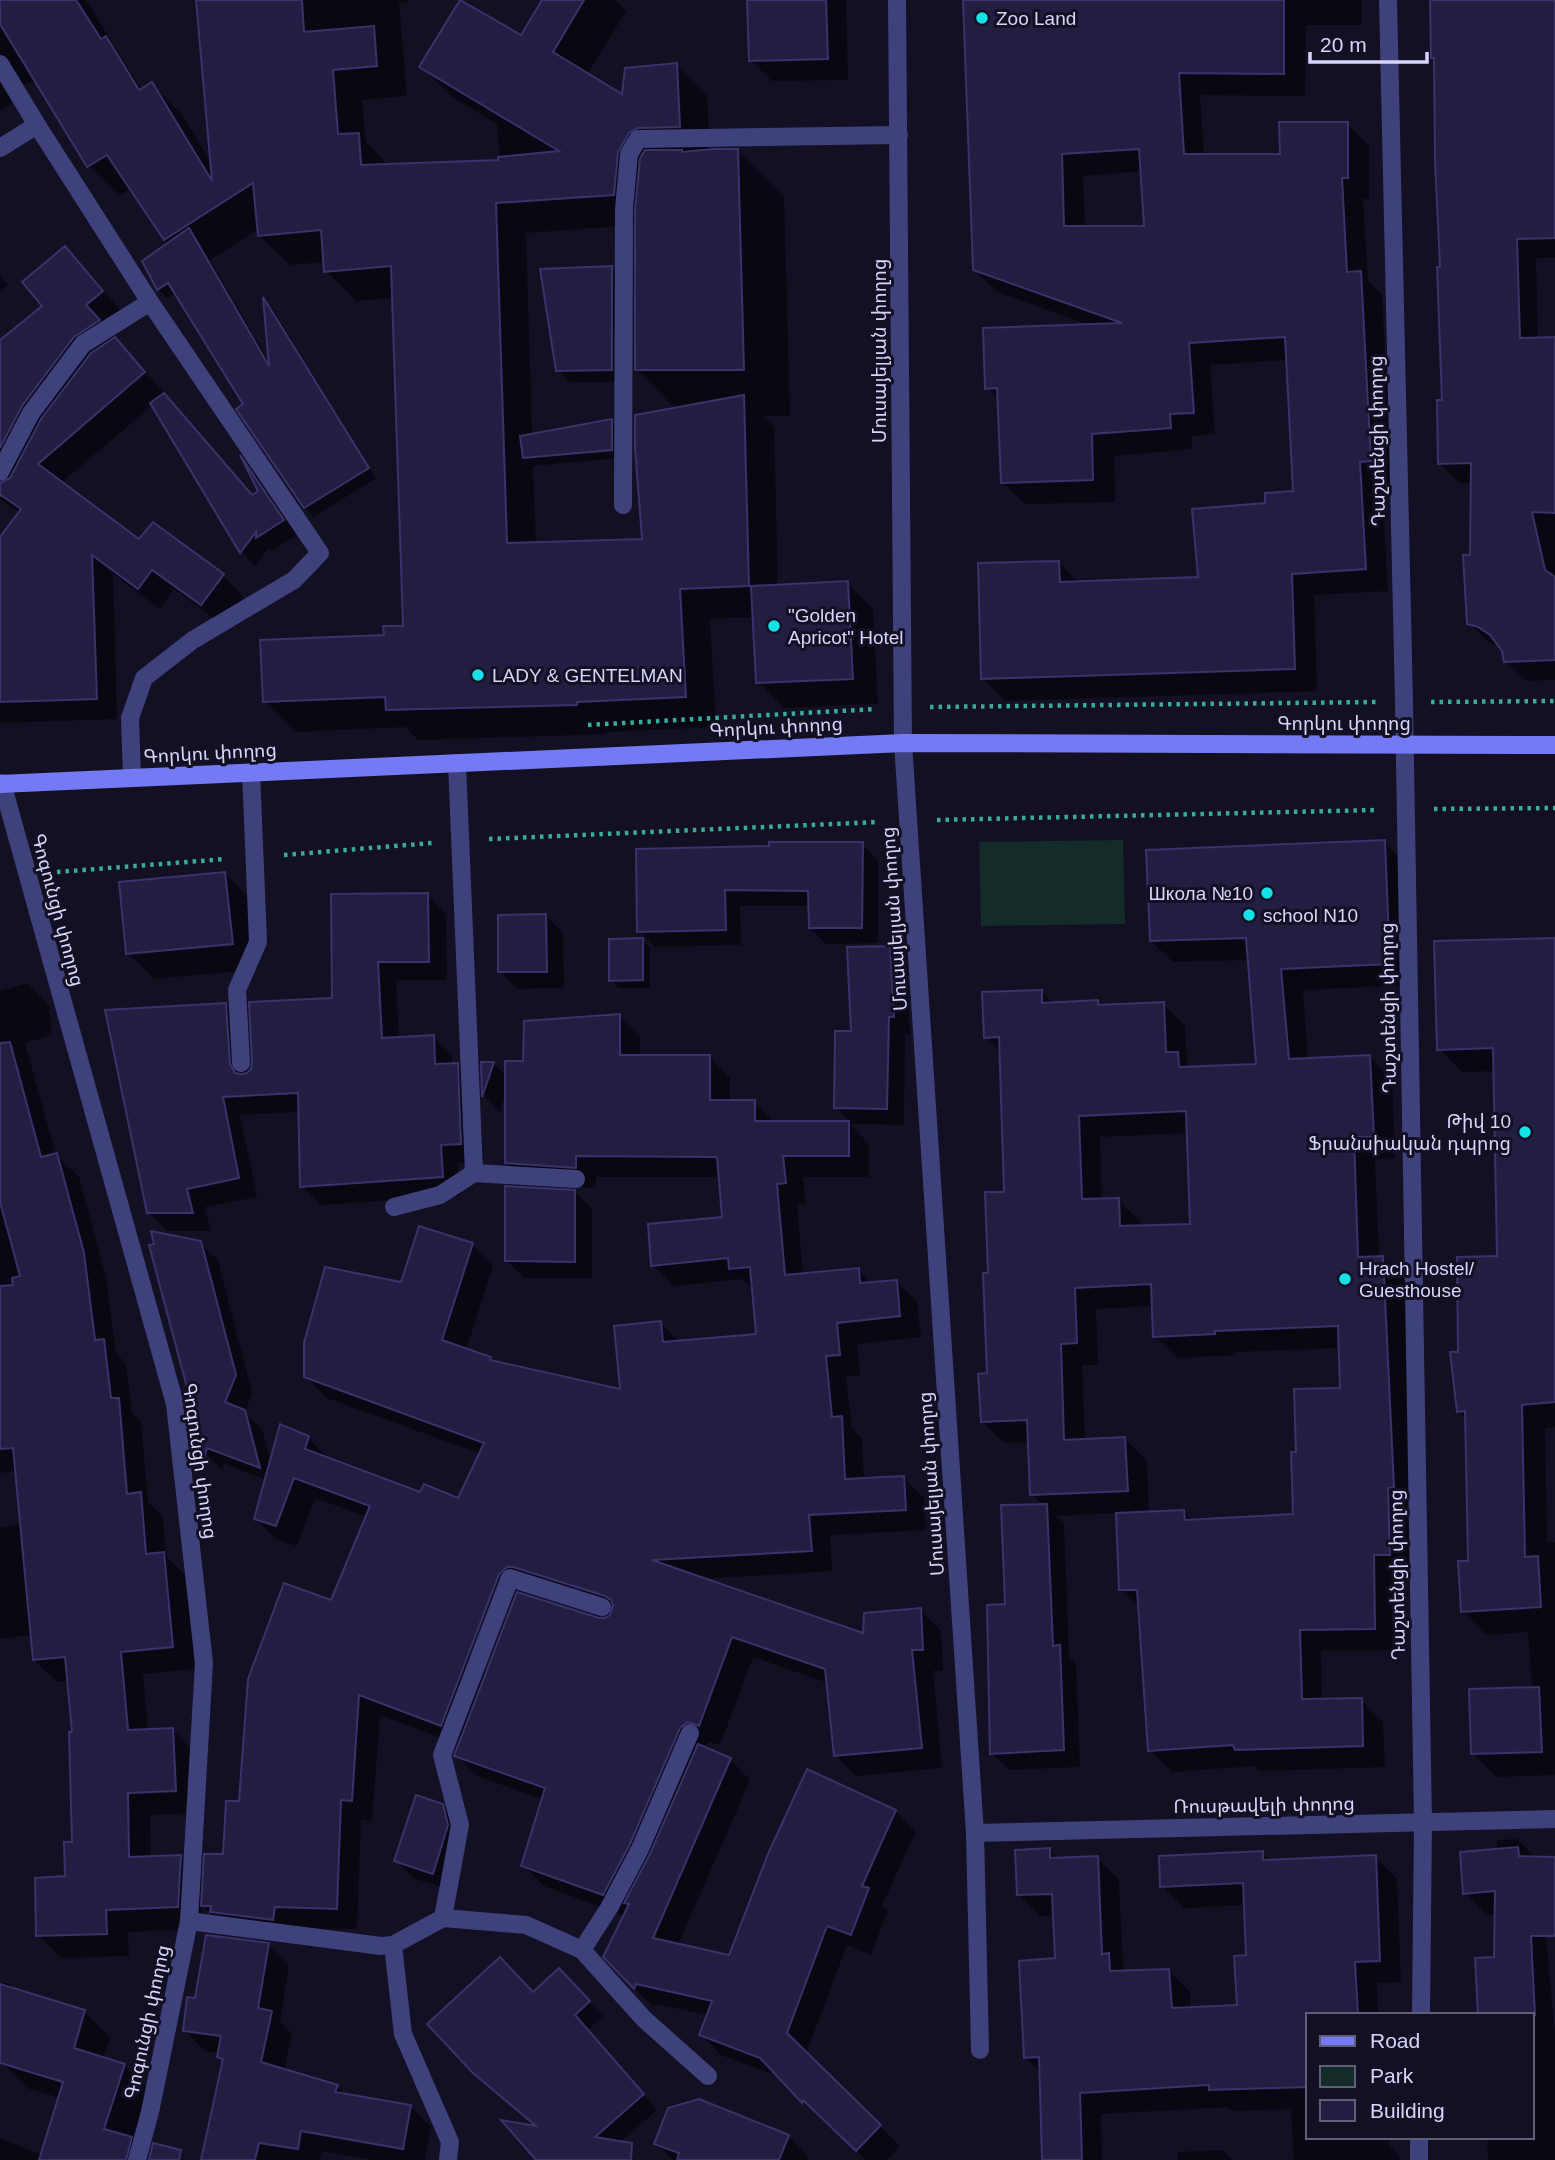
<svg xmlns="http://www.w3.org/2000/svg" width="1555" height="2160" font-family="Arial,'Noto Sans Armenian',sans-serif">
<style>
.green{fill:#132b29}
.shadow{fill:#0007;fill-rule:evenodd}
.building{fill:#221e41;stroke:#39326b;stroke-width:2;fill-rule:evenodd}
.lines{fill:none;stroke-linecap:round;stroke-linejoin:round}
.path{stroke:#39ab9c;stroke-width:4.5;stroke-dasharray:3.5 5;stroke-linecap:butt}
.service{stroke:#3f417d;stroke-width:18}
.minor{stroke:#3f417d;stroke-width:18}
.tertiary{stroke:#3f417d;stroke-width:18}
.secondary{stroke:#747af3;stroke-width:18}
.poi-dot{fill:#14e2e8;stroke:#121022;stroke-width:2.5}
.labels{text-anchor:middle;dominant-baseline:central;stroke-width:6;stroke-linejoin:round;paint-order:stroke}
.poi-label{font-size:19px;fill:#d6d5fb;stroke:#121022;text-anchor:start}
.street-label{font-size:19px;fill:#d6d5fb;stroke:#121022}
</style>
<rect width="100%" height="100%" fill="#121022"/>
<polygon class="green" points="1123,840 1125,924 981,926 979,842"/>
<g class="shadow">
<path d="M0,0H86L142,90L152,85L182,115L212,164L198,0H409V2L399,3L407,96L362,100L366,142L389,166L500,162L497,124L452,97L422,67L521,37L544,0H615L626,11L587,75L623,97L676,65L707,96L710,152L738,151L784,197L790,416H763L774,427L778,587L847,583L873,609L878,704L784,708L758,682L755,617L710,619L716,727L606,732V734L418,740L405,727L295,732L264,701L405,627L393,298L356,301L326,271L325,262L290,265L259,235V229L210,260L271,365L265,301L272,308L376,478L314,517L305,507L246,405L176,292L167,298L158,289L169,244L131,189L119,196L89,166L39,85L32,82L24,85L20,90L19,98L0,111ZM637,225V370L676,409L644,541L536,544L533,466L619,458V429L611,421L532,435L526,233Z"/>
<polygon points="749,0 846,0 848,80 772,81 750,60"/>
<path d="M965,0H1362V25H1306L1305,96L1200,95L1204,156H1281L1347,124L1369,146V199H1363L1368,281L1382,295L1392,483H1382L1388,591L1314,595L1317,691L1005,701L983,678L1059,562L1079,583L1200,579L1267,505L1295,493L1288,360L1210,365L1215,434L1191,436L1192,449L1114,456L1115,502L1025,504L1002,482L1000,401L987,388L1092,326L997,292L975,270ZM1143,171L1146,228H1085L1083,176Z"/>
<polygon points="1432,0 1555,0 1555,258 1536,258 1538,339 1555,339 1555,680 1526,681 1506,661 1503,651 1499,646 1489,643 1469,623 1473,483 1460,483 1440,464 1443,402 1442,269 1436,61 1432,57"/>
<polygon points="65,249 86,270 123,313 106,327 119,342 118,343 136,361 253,496 260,491 246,464 254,471 297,535 271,551 269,548 255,566 242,552 153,405 61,483 140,542 153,524 223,576 244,597 223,625 174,589 160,609 113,574 117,719 0,723 0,539 20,513 0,499 0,343 44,306"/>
<polygon points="612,268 624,280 623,382 570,382 558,370"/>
<polygon points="0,276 8,285 0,293"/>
<path d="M1384,842L1406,864L1411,985L1303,990L1308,1060L1370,1057L1392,1079L1395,1158L1375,1159L1379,1257H1383L1405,1279L1415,1509L1411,1576H1395L1396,1650L1321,1651L1322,1701L1361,1700L1383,1722L1385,1767L1259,1771L1254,1766L1172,1772L1150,1750L1141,1609L1121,1590L1117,1513L1057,1516L1064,1523L1069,1657L1076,1664L1080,1767L1009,1770L991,1753L1007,1605L1043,1506L1032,1494L1030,1442L1004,1443L982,1421L989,1375L990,1275L1006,1193L1001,1053L986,1037L1041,991L1054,1004L1097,1002L1101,1006L1163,1004L1185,1026L1187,1063L1192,1068L1258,1066L1249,960L1173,962L1151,941ZM1188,1133L1192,1226L1140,1227V1221L1118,1200H1102L1100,1137ZM1154,1306L1155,1336L1177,1358L1236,1355V1352L1340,1348L1342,1389L1298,1454L1295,1516L1193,1521L1184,1511L1149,1513L1147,1461L1125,1439L1085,1441L1082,1365H1098L1096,1309Z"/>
<polygon points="862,844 878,860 878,943 826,944 810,928 810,906 740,906 741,945 655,947 639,931 638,851"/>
<polygon points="225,873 250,899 258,969 154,979 128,953"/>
<polygon points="427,895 446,914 447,980 396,980 399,1039 433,1037 452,1055 452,1065 457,1065 476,1084 479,1163 458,1163 461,1196 321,1205 302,1186 300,1112 240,1115 257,1197 205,1207 211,1231 168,1231 149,1213 226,1005 244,1024 247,1075 333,999"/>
<polygon points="546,916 563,933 564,988 517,989 500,971"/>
<polygon points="642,940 650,948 650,988 619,988 611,980"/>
<polygon points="1555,940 1555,1427 1545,1428 1547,1543 1555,1542 1555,1775 1496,1777 1472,1753 1532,1689 1528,1632 1486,1635 1463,1612 1470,1562 1467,1420 1458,1411 1460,1353 1499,1258 1495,1071 1462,1072 1439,1049"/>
<path d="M889,947L907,965L910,1034H905L904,1125L850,1124L869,1144V1177H803L806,1203L797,1204L803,1275L858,1270L872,1284L896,1281L917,1302L921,1337L857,1344L860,1375L846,1377L852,1428L862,1439L864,1480L903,1477L924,1498L926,1530L830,1535L832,1571L701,1579L864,1635L920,1610L941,1631L943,1670L933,1671L942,1768L856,1776L835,1755L828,1683L753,1657L720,1745L710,1742L702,1748L730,1759L750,1780L678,1945L731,1957L895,1811L916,1832L882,1905L888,1910L871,1955L847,1945L806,2054L900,2146L887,2160H866L824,2119L823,2121L780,2077L721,2055L701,2034L708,2015L656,2004L654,2008L633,1987L625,1916L544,1886L523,1865L544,1800L477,1776L456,1755L460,1745L380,1715L372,1821L361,1820L357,1929L224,1927L202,1905L200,1929L128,1932L129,1956L61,1958L38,1935L67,1878L74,1843V1734L69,1681L57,1682L34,1660L32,1635L0,1639V1527L22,1525L17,1471L0,1473V991L27,983L49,1005L52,1035L25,1043L56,1155L79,1177L106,1277L116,1353L126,1364L132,1413L141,1422L148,1502L163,1517L166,1556L187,1577L195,1669L143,1674L148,1731L173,1730L195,1753L198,1813L150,1815L151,1858L181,1857L204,1881L225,1856L240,1803L332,1603L367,1517L315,1498L297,1546L277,1540L256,1519L267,1480L224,1464L222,1470L206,1454L151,1246L200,1243L218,1260L252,1393L245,1412L262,1429L271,1464L282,1427L308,1438L329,1459L421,1494L459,1500L481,1454L327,1398L306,1377L402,1284L472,1245L493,1266L466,1350L490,1358L495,1363L622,1391L660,1323L680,1342L758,1336L752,1289L742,1279L674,1286L653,1265L724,1218L721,1177H596V1188L528,1184L507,1163L506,1092L500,1112L484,1096L483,1064L493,1063L507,1077L525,1062L619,1016L640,1037V1057H709L730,1078V1102H754L775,1123H851L836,1107L853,1033ZM559,1431L575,1585L595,1606L619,1614L617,1640L488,1672L469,1653L454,1554L536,1583L574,1599Z"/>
<polygon points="575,1192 592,1209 592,1278 524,1278 507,1261"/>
<polygon points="442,1805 459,1823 450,1890 413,1878 396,1860"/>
<polygon points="1517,1839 1539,1861 1555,2033 1555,2160 1488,2160 1487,2137 1532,2137 1532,2015 1495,1958 1496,1915 1487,1915 1465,1893 1497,1850 1497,1840"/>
<polygon points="1049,1850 1059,1859 1097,1858 1119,1880 1123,1970 1126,1972 1168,1970 1190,1992 1191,2009 1239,2007 1248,1957 1246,1905 1184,1908 1162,1886 1262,1852 1271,1861 1375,1857 1397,1879 1401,1982 1377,1983 1378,2015 1308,2015 1308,2137 1389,2137 1389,2145 1402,2160 1294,2160 1291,2109 1233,2111 1228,2107 1101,2114 1102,2160 1044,2160 1041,2073 1025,2057 1057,1960 1054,1916 1040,1916 1018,1894"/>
<polygon points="268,1945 289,1966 280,2021 292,2034 284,2071 337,2086 345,2095 410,2106 431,2127 425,2160 373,2160 322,2151 320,2160 203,2160 224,2062 219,2057 219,2053 206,2052 185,2031 196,2000"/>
<path d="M0,1982L9,1984L16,1990L84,2011L110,2037L103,2059L124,2065L150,2091L132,2147L110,2140L102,2160H0V2138L42,2155L60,2098L27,2088L1,2062ZM79,2025H82L73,2057L69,2056Z"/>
<polygon points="573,1985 603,2016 588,2030 657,2110 599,2160 539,2160 539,2129 475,2072 533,1994"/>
<polygon points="788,2136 809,2157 808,2160 673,2160 656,2143"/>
<polygon points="1223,2150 1233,2160 1178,2160 1178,2152"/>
</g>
<g class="building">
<polygon points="0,0 76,0 101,39 106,36 139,90 152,82 212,181 196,0 302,0 304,32 374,26 377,66 333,70 338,134 359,133 361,165 498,160 498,157 559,151 419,67 460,0 521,35 542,0 584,0 553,52 622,94 625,68 677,63 680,127 638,128 629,133 618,152 614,195 496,203 507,543 642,539 635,448 635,415 744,395 749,586 680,589 686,697 577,702 577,705 386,710 385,697 263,702 260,640 384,635 383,626 403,626 391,266 324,272 321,230 258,236 253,183 164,240 107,155 87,167 0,24"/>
<polygon points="747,0 826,0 828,59 749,61"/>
<path d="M963,0H1284V74L1179,73L1184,154H1280L1279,122H1348V178H1342L1347,272L1361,271L1371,461L1360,462L1366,569L1292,574L1295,669L981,679L978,563L1059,561L1060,582L1198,577L1192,509L1265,503V493L1293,491L1285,337L1189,343L1194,413L1170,414L1171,428L1092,434L1093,480L1001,483L997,388L985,389L983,328L1122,323L973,270ZM1139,149L1144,226H1064L1062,154Z"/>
<polygon points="1430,0 1555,0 1555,238 1517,239 1520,338 1555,337 1555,513 1532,512 1545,570 1555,577 1555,660 1504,662 1502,651 1490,635 1478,627 1467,624 1463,555 1470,555 1471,463 1438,464 1437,400 1442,400 1437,267 1440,267 1435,161 1434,58 1431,58"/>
<polygon points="714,149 738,149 744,370 635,370 635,210 640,158 645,150 682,150 682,152"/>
<polygon points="189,228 269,366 263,297 369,468 304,508 236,409 243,404 168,283 157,290 142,261"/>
<polygon points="65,246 103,291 86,305 100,320 74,337 22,406 0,448 0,340 42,306 22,282"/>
<polygon points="612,266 612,370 556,371 540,269"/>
<polygon points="115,337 145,372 38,464 139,539 153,522 224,574 201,605 152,570 138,589 92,555 97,699 0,702 0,537 21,509 1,495 0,496 0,483 10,478 41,419 91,353"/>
<polygon points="164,393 252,495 258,491 240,455 284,520 256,538 256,532 240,553 150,403"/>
<polygon points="612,419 612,450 523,458 520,436"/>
<polygon points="848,581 853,679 756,683 751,586"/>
<path d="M1385,840L1390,964L1281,969L1289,1059L1370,1055L1374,1137H1354L1358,1257L1383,1256L1394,1487L1388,1488L1390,1555H1374L1375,1629L1300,1630L1302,1699L1362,1698L1363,1746L1235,1750L1233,1745L1148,1751L1137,1590H1119L1116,1513L1184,1510L1185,1520L1293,1514L1291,1452H1296L1294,1389L1340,1388L1338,1326L1215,1331V1334L1153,1337L1151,1284L1075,1288L1077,1343L1061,1344L1064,1440L1125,1437L1128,1491L1030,1495L1027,1420L981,1422L978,1374L987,1373L983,1273H988L985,1192H1004L999,1037L984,1038L982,992L1042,990V1003L1098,1000V1005L1164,1002L1166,1052H1178L1179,1067L1256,1064L1246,938L1150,941L1146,850ZM1186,1111L1190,1224L1120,1226L1119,1198L1082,1199L1079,1116Z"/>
<polygon points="769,842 863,842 862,928 809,928 808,891 725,890 726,930 637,932 636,849 769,846"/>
<polygon points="225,872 233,944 126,954 119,882"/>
<polygon points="428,893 429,962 378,962 382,1038 434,1035 435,1064 458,1063 461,1144 441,1145 443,1177 300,1187 298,1093 223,1097 239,1178 187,1189 193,1213 147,1213 105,1010 226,1003 230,1064 235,1073 241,1074 247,1073 251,1069 252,1062 249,1002 332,998 331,894"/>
<polygon points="546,914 547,972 498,972 498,915"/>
<polygon points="643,938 643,980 609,981 609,939"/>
<polygon points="1555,938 1555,1402 1522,1405 1525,1557 1538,1556 1541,1607 1461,1612 1458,1561 1468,1561 1465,1411 1457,1412 1450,1352 1458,1352 1457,1257 1497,1256 1493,1048 1437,1050 1434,941"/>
<polygon points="890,946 894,1017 889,1017 887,1109 834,1108 835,1031 851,1031 847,947"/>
<polygon points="620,1014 620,1055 710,1055 710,1100 755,1100 755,1121 849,1121 849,1156 783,1156 786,1183 777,1184 785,1275 859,1268 860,1283 897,1280 900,1316 837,1323 840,1355 826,1356 832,1417 842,1416 845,1479 904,1476 906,1510 809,1515 812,1551 652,1560 863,1633 864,1613 921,1608 923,1650 912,1650 922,1748 834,1756 825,1669 732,1637 699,1726 688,1722 680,1728 630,1844 603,1895 521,1866 545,1788 454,1756 517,1592 599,1618 605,1618 610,1615 613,1605 611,1600 605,1596 513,1567 507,1567 499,1574 441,1726 359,1695 352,1801 341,1800 337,1909 275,1907 273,1920 210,1912 211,1906 201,1906 204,1854 223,1854 226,1801 239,1801 248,1679 284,1583 331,1600 370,1506 294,1478 276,1526 254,1519 280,1424 309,1436 305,1449 420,1492 424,1484 458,1498 484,1443 304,1377 304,1343 325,1267 401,1282 419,1226 473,1243 442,1340 491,1357 490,1360 620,1389 614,1326 661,1321 663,1342 756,1334 750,1267 729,1269 728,1258 651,1266 648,1224 722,1217 717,1157 576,1156 576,1168 505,1163 505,1061 523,1061 524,1021"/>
<polygon points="10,1042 41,1157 57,1153 84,1253 95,1340 104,1339 111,1398 119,1398 127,1494 141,1492 146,1554 164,1552 173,1647 121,1652 128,1730 173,1728 176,1791 128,1793 129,1857 181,1855 178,1907 106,1910 107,1934 36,1936 35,1878 65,1876 64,1842 72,1842 69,1732 72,1732 65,1657 33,1660 13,1448 0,1449 0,1286 13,1285 12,1278 20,1276 0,1202 0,1043"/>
<polygon points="481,1062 494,1062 482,1097"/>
<polygon points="505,1186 575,1190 575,1262 505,1261"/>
<polygon points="151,1231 201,1241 236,1375 225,1402 245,1410 260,1468 207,1448 205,1455 149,1245 154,1244"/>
<polygon points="1047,1504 1053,1646 1060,1645 1064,1750 990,1754 987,1605 1005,1604 1001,1505"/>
<polygon points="1539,1687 1542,1752 1471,1754 1469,1689"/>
<polygon points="698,1744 731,1758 653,1938 729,1955 768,1854 807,1769 896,1810 862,1886 869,1888 851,1935 827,1926 787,2033 881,2125 856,2151 803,2100 802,2103 760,2058 699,2035 712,2001 636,1984 634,1989 603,1957 629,1904 624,1903 650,1854"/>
<polygon points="416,1795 443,1804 448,1825 433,1874 394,1861"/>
<polygon points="1518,1847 1519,1856 1555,1857 1555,1936 1531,1936 1535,2015 1478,2015 1475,1958 1494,1957 1495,1891 1463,1894 1460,1852"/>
<polygon points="1050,1848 1050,1858 1098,1856 1102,1954 1109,1953 1110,1971 1169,1969 1172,2008 1237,2005 1234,1956 1246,1955 1243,1883 1160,1887 1159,1856 1263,1851 1263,1860 1376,1855 1380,1961 1355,1962 1358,2015 1308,2015 1308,2087 1209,2090 1209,2085 1080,2093 1082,2160 1042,2160 1039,2057 1024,2058 1019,1961 1055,1958 1052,1894 1017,1895 1015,1850"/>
<polygon points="206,1935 269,1943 258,2008 272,2011 261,2062 338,2085 335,2092 411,2105 403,2149 301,2131 298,2149 259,2143 255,2160 201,2160 223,2059 217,2057 221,2036 183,2031 187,1997 195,1998"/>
<polygon points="500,1957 533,1992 559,1968 590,2001 575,2015 644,2094 595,2137 632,2143 631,2160 536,2160 501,2120 536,2126 473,2073 427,2024"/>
<polygon points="0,1984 85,2010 74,2048 125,2064 104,2129 132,2137 126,2160 39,2160 63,2082 0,2063"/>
<polygon points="699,2099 789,2135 779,2160 677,2160 679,2153 654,2144 668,2108"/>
<polygon points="153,2143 181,2150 179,2160 149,2160"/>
</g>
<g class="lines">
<g class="path">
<polyline points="1431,702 1555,701"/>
<polyline points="930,707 1377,702"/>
<polyline points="588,725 876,709"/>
<polyline points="1434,809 1555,808"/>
<polyline points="937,820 1376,810"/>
<polyline points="489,839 879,822"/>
<polyline points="284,855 432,843"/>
<polyline points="57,872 226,859"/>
</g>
<g class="service">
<polyline points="0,64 37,125 0,148"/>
<polyline points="0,472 31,413 83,344 150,302 37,125"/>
<polyline points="457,763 474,1173 576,1179"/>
<polyline points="132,778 130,718 144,678 193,640 294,580 320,553 150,302"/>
<polyline points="241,1063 237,990 258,942 251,772"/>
<polyline points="394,1207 440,1195 474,1173"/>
<polyline points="975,1833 980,2050"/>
<polyline points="443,1918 460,1825 442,1755 510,1578 602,1607"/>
<polyline points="393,1945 403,2034 450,2142 448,2160"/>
<polyline points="582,1950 609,1908 640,1849 690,1733"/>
</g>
<g class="minor">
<polyline points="1388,0 1404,702 1423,1822 1421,2015"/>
<polyline points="623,505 624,209 629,154 638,139 899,135"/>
<polyline points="903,743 975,1833 1555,1819"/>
<polyline points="2,783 175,1404 204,1663 189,1921 150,2112 137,2160"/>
<polyline points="189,1921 381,1946 393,1945 443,1918 526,1925 582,1950 644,2019 708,2076"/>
<polyline points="1419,2160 1419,2137"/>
</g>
<polyline class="tertiary" points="897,0 903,743"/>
<polyline class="secondary" points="0,784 903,743 1555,745"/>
</g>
<g class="poi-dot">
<circle cx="982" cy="18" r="7"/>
<circle cx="774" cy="626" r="7"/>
<circle cx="478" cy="675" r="7"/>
<circle cx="1267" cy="893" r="7"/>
<circle cx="1249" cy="915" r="7"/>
<circle cx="1525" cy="1132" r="7"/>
<circle cx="1345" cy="1279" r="7"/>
</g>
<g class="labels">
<g class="poi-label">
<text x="996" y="18">Zoo Land</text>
<text x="788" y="615">"Golden<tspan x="788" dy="22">Apricot" Hotel</tspan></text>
<text x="492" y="675">LADY &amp; GENTELMAN</text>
<text x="1253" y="893" text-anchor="end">Школа №10</text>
<text x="1263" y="915">school N10</text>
<text x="1511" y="1121" text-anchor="end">Թիվ 10<tspan x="1511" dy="22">Ֆրանսիական դպրոց</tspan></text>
<text x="1359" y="1268">Hrach Hostel/<tspan x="1359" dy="22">Guesthouse</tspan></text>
</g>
<g class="street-label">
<text transform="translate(879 351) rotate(-90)">Մուսայելյան փողոց</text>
<text transform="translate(1377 441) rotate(-91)">Դաշտենցի փողոց</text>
<text x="1344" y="723">Գորկու փողոց</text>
<text transform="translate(776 727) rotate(-3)">Գորկու փողոց</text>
<text transform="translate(210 753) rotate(-3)">Գորկու փողոց</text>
<text transform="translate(58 910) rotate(75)">Գոգունցի փողոց</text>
<text transform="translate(894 919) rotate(-94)">Մուսայելյան փողոց</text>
<text transform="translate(1388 1008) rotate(-91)">Դաշտենցի փողոց</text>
<text transform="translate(200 1461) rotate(82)">Գոգունցի փողոց</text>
<text transform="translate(931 1484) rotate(-94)">Մուսայելյան փողոց</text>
<text transform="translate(1397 1575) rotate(-91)">Դաշտենցի փողոց</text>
<text transform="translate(1264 1805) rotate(-1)">Ռուսթավելի փողոց</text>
<text transform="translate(147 2022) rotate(-78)">Գոգունցի փողոց</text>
</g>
</g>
<rect x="1306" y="2013" width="228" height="126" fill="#121022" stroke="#605f79" stroke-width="2"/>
<rect x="1320" y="2036" width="35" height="10" fill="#747af3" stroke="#605f79" stroke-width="2"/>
<text x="1370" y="2048" font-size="21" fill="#d6d5fb">Road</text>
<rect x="1320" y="2066" width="35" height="21" fill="#132b29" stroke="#605f79" stroke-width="2"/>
<text x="1370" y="2083" font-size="21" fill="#d6d5fb">Park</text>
<rect x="1320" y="2100" width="35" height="21" fill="#221e41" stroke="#605f79" stroke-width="2"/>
<text x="1370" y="2118" font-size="21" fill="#d6d5fb">Building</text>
<path d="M1310 52v10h117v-10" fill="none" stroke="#d6d5fb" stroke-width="3.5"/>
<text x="1320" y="52" font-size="21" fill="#d6d5fb" stroke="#121022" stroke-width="5" paint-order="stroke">20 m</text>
</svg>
